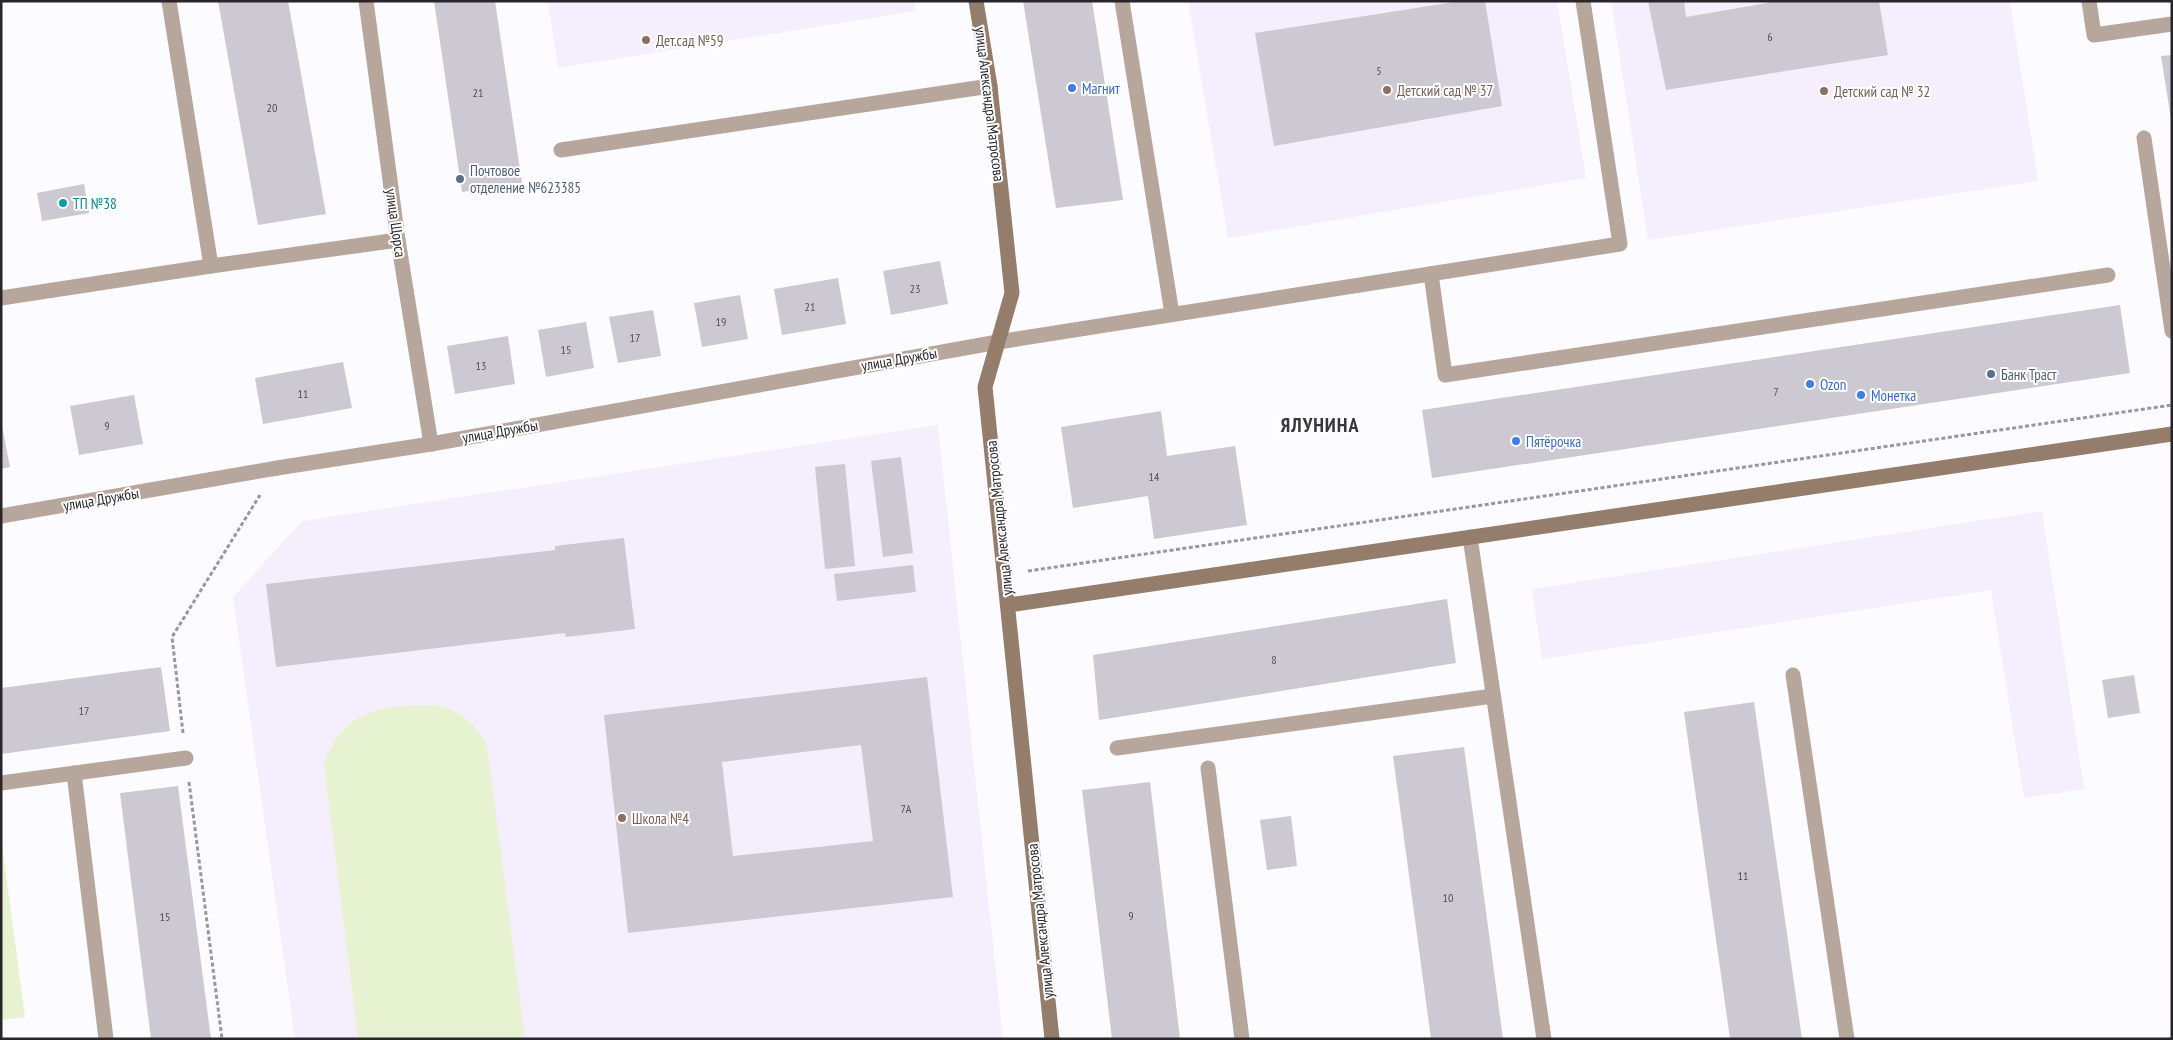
<svg xmlns="http://www.w3.org/2000/svg" width="2173" height="1040" font-family="'PT Sans Narrow',sans-serif">
<style>
.built{fill:#f5effd}
.green{fill:#e7f2d1}
.building{fill:#cdc9d3;fill-rule:evenodd}
.lines{fill:none;stroke-linecap:round;stroke-linejoin:round}
.path{stroke:#98979b;stroke-width:3;stroke-dasharray:4 2.5;stroke-linecap:butt}
.lane{stroke:#b7a69b;stroke-width:15}
.street{stroke:#b7a69b;stroke-width:15}
.secondary{stroke:#957d6c;stroke-width:15}
.education-dot{fill:#8d6e63;stroke:#fff;stroke-width:2}
.shop-dot{fill:#3f7fe0;stroke:#fff;stroke-width:2}
.service-dot{fill:#5c6f8a;stroke:#fff;stroke-width:2}
.culture-dot{fill:#0f9aa8;stroke:#fff;stroke-width:2}
.labels{text-anchor:middle;dominant-baseline:central;stroke-width:4;stroke-linejoin:round;paint-order:stroke}
.number-label{font-size:12px;fill:#514f54}
.education-label{font-size:15px;fill:#785e54;stroke:#fff;text-anchor:start}
.shop-label{font-size:15px;fill:#366cbe;stroke:#fff;text-anchor:start}
.street-label{font-size:15px;fill:#28262a;stroke:#fff}
.service-label{font-size:15px;fill:#4e5e75;stroke:#fff;text-anchor:start}
.culture-label{font-size:15px;fill:#0d838f;stroke:#fff;text-anchor:start}
.district-label{font-size:20px;font-weight:bold;letter-spacing:1px;fill:#39353d;stroke:#fff}
</style>
<rect width="100%" height="100%" fill="#fcfbff"/>
<g class="built">
<polygon points="548,1 914,1 916,11 558,68"/>
<polygon points="1188,1 1557,1 1586,178 1228,238"/>
<polygon points="1611,1 2010,1 2038,181 1648,240"/>
<polygon points="938,425 1003,1039 295,1039 233,597 302,521"/>
<polygon points="2042,511 2084,789 2024,798 1991,590 1542,659 1532,589"/>
</g>
<g class="green">
<path d="M435,705C461,711 474,722 487,745L524,1031L523,1039H358L324,764C344,708 382,706 435,705Z"/>
<polygon points="1,837 25,1017 1,1020"/>
</g>
<g class="building">
<polygon points="218,1 288,1 326,214 258,225"/>
<polygon points="434,1 495,1 522,183 462,192"/>
<polygon points="1023,1 1092,1 1123,200 1056,208"/>
<polygon points="1461,1 1485,1 1502,106 1274,146 1255,33"/>
<polygon points="1648,1 1684,1 1686,17 1779,1 1879,1 1888,55 1666,90"/>
<polygon points="2172,55 2172,118 2171,119 2161,56"/>
<polygon points="84,184 89,213 42,221 37,193"/>
<polygon points="940,261 948,304 891,315 883,271"/>
<polygon points="838,278 846,324 782,335 774,289"/>
<polygon points="740,295 748,339 702,347 694,303"/>
<polygon points="2120,305 2130,373 1432,478 1422,410"/>
<polygon points="653,310 661,356 618,363 609,317"/>
<polygon points="586,322 594,368 546,377 538,330"/>
<polygon points="508,336 515,384 455,394 447,346"/>
<polygon points="343,362 352,408 263,424 255,378"/>
<polygon points="134,395 143,444 79,455 70,406"/>
<polygon points="1161,411 1167,456 1235,446 1247,525 1154,539 1148,496 1073,508 1061,427"/>
<polygon points="1,421 10,467 1,469"/>
<polygon points="901,457 913,553 883,557 871,461"/>
<polygon points="845,464 855,566 825,569 815,467"/>
<polygon points="624,538 635,629 566,637 565,633 276,667 266,584 555,550 555,546"/>
<polygon points="913,565 916,592 837,601 834,574"/>
<polygon points="1447,599 1456,663 1099,720 1093,655"/>
<polygon points="161,667 170,731 1,754 1,688"/>
<polygon points="2134,675 2140,713 2108,718 2102,680"/>
<path d="M927,677L953,897L628,933L604,715ZM861,745L873,841L733,856L722,762Z"/>
<polygon points="1754,702 1802,1039 1730,1039 1684,712"/>
<polygon points="1464,747 1503,1039 1431,1039 1393,756"/>
<polygon points="1150,782 1180,1039 1112,1039 1082,790"/>
<polygon points="178,786 211,1039 151,1039 120,793"/>
<polygon points="1291,816 1297,866 1267,870 1260,820"/>
</g>
<g class="lines">
<g class="path">
<polyline points="1028,571 2172,405"/>
<polyline points="183,733 172,637 260,495"/>
<polyline points="189,782 222,1039"/>
</g>
<g class="lane">
<polyline points="169,1 211,266 398,240"/>
<polyline points="1122,1 1172,314"/>
<polyline points="2089,1 2094,35 2172,24"/>
<polyline points="2144,138 2172,331"/>
<polyline points="561,150 990,86"/>
<polyline points="1431,274 1445,375 2108,275"/>
<polyline points="1,298 211,266"/>
<polyline points="998,342 1620,244 1583,1"/>
<polyline points="1470,537 1544,1039"/>
<polyline points="1793,675 1847,1039"/>
<polyline points="1117,748 1493,696"/>
<polyline points="1208,768 1242,1039"/>
<polyline points="74,773 106,1039"/>
<polyline points="1,783 186,758"/>
</g>
<g class="street">
<polyline points="366,1 398,240 431,444"/>
<polyline points="1,516 277,468 431,444 998,342"/>
</g>
<g class="secondary">
<polyline points="976,1 990,86 1012,293 985,387 1052,1039"/>
<polyline points="1009,605 2172,434"/>
</g>
</g>
<g class="education-dot">
<circle cx="646" cy="40" r="5"/>
<circle cx="1387" cy="90" r="5"/>
<circle cx="1824" cy="91" r="5"/>
<circle cx="622" cy="818" r="5"/>
</g>
<g class="shop-dot">
<circle cx="1072" cy="88" r="5"/>
<circle cx="1810" cy="384" r="5"/>
<circle cx="1861" cy="395" r="5"/>
<circle cx="1516" cy="441" r="5"/>
</g>
<g class="service-dot">
<circle cx="460" cy="179" r="5"/>
<circle cx="1991" cy="374" r="5"/>
</g>
<circle class="culture-dot" cx="63" cy="203" r="5"/>
<g class="labels">
<g class="number-label">
<text x="1770" y="36">6</text>
<text x="1379" y="70">5</text>
<text x="478" y="92">21</text>
<text x="272" y="107">20</text>
<text x="915" y="288">23</text>
<text x="810" y="306">21</text>
<text x="721" y="321">19</text>
<text x="635" y="337">17</text>
<text x="566" y="349">15</text>
<text x="481" y="365">13</text>
<text x="1776" y="391">7</text>
<text x="303" y="393">11</text>
<text x="107" y="425">9</text>
<text x="1154" y="476">14</text>
<text x="1274" y="659">8</text>
<text x="84" y="710">17</text>
<text x="906" y="808">7А</text>
<text x="1743" y="875">11</text>
<text x="1448" y="897">10</text>
<text x="1131" y="915">9</text>
<text x="165" y="916">15</text>
</g>
<g class="education-label">
<text x="656" y="40">Дет.сад №59</text>
<text x="1397" y="90">Детский сад № 37</text>
<text x="1834" y="91">Детский сад № 32</text>
<text x="632" y="818">Школа №4</text>
</g>
<g class="shop-label">
<text x="1082" y="88">Магнит</text>
<text x="1820" y="384">Ozon</text>
<text x="1871" y="395">Монетка</text>
<text x="1526" y="441">Пятёрочка</text>
</g>
<g class="street-label">
<text transform="translate(990 104) rotate(83)">улица Александра Матросова</text>
<text transform="translate(396 223) rotate(82)">улица Щорса</text>
<text transform="translate(899 359) rotate(-10)">улица Дружбы</text>
<text transform="translate(500 431) rotate(-10)">улица Дружбы</text>
<text transform="translate(101 499) rotate(-10)">улица Дружбы</text>
<text transform="translate(999 518) rotate(-96)">улица Александра Матросова</text>
<text transform="translate(1040 921) rotate(-96)">улица Александра Матросова</text>
</g>
<g class="service-label">
<text x="470" y="170">Почтовое<tspan x="470" dy="17">отделение №623385</tspan></text>
<text x="2001" y="374">Банк Траст</text>
</g>
<g class="culture-label">
<text x="73" y="203">ТП №38</text>
</g>
<g class="district-label">
<text x="1320" y="425">ЯЛУНИНА</text>
</g>
</g>
<rect width="2173" height="1040" fill="none" stroke="#28262a" stroke-width="5"/>
</svg>
